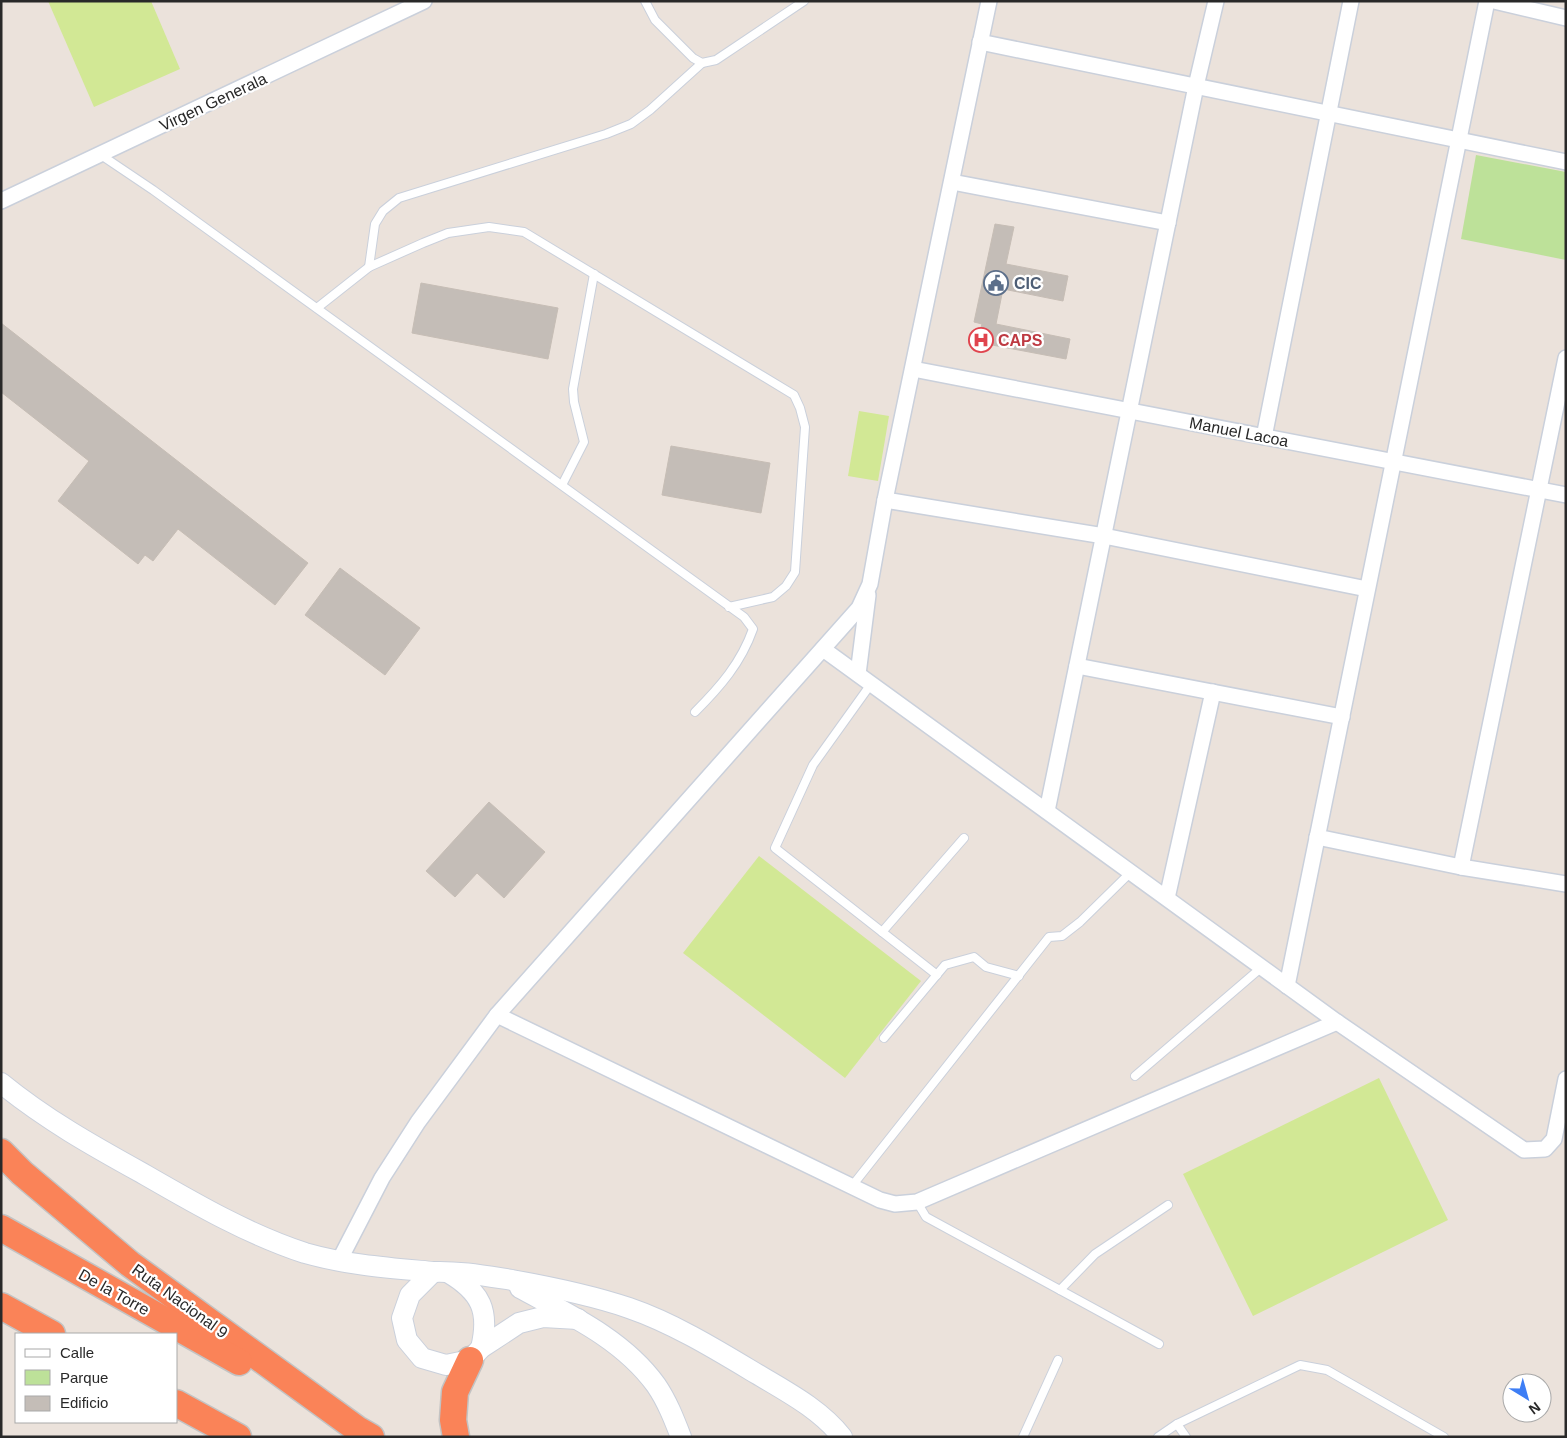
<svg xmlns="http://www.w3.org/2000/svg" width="1567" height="1438" font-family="Arial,sans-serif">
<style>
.green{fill:#bde199}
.pitch{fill:#d2e895}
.building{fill:#c4bdb7;stroke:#c6bdb5}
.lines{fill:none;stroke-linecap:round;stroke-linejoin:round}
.service-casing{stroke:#cad0db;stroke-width:10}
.minor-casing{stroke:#cad0db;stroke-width:18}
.secondary-casing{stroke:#cad0db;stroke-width:22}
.motorway-casing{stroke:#c3c3c3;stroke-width:29}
.service{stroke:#fff;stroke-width:8}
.minor{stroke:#fff;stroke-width:15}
.secondary{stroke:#fff;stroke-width:20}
.motorway{stroke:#fa8358;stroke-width:26}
.labels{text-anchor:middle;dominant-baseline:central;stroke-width:4.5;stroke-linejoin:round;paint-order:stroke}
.street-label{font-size:16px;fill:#292929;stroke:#fff}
.service-label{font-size:16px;font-weight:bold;fill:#4e5e75;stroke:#fff;text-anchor:start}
.health-label{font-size:16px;font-weight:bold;fill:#be3a42;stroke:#fff;text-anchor:start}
</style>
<rect width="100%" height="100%" fill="#ebe2db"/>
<polygon class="green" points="1476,155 1566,172 1566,260 1461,239"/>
<g class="pitch">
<polygon points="48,1 151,1 180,69 94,107"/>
<polygon points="859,411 889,416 878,481 848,476"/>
<polygon points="759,856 921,981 845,1078 683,953"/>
<polygon points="1379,1078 1448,1220 1253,1316 1183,1174"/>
</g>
<g class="building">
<polygon points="995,224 1014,227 1006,264 1068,276 1063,301 1003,289 996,324 1070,339 1066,359 992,345 994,338 979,335 982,324 974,322"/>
<polygon points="421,283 558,308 548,359 412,333"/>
<polygon points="1,323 308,563 275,605 178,529 153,561 145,555 138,564 58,501 89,461 1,392"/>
<polygon points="671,446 770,463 761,513 662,495"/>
<polygon points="340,568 420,628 385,675 305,615"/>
<polygon points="489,802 545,852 504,898 477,873 455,897 426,871"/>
</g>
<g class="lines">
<defs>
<g id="service">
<polyline points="645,1 655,20 693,58 702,63 716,60 804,1"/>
<path d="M101,155L153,190L744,617L753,629C741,663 720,687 695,712"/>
<polyline points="369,267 375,224 383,211 399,198 606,134 631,124 650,110 702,63"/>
<polyline points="317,308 369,267 423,243 448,233 489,227 524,232 794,395 800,408 805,427 795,572 786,586 773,597 729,607"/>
<polyline points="562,485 584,442 574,402 573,389 594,274"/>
<polyline points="871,684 813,765 775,848 937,975"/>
<polyline points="882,932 964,838"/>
<polyline points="884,1038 945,965 974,957 986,967 1019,976"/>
<polyline points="1135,1076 1262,967"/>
<polyline points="852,1186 1049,937 1062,936 1080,922 1131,872"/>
<polyline points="917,1202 926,1217 1159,1344"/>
<polyline points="1060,1290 1095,1254 1168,1205"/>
<polyline points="1177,1424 1186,1437"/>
<polyline points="1023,1437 1058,1360"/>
<polyline points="1158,1437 1177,1424 1300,1365 1327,1370 1444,1437"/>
</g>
<g id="minor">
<polyline points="1494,1 1566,18"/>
<polyline points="980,42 1566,162"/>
<polyline points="952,182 1168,223"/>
<polyline points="1,201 424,1"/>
<polyline points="913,369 1566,495"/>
<polyline points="1264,437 1351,1"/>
<polyline points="885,500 1104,536 1367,589"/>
<polyline points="823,649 1337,1022 1524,1150 1545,1149 1554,1139 1566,1079"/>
<polyline points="1077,666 1342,717"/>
<polyline points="858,674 868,595"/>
<polyline points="1047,811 1196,86 1216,1"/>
<polyline points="1317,837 1461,867 1566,884"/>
<polyline points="1461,867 1566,358"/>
<polyline points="1167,898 1213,692"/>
<polyline points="1287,986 1487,1"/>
<polyline points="497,1015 880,1200 895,1204 917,1202 1337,1022"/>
<polyline points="339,1261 382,1178 418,1122 497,1015 859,608 870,584 885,500 989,1"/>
</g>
<g id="secondary">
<path d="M1,1083C45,1119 93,1146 142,1173C194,1203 247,1234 305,1253C347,1265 390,1268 433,1272C459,1271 486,1276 512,1280C551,1287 591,1295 629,1308C673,1323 717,1350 757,1374C787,1392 820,1409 842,1437"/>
<polyline points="433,1272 410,1295 402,1318 407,1340 422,1358 446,1365 470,1360 481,1348 519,1323 543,1317 578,1319"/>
<path d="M449,1273C481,1292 490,1311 481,1348"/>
<path d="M520,1288C568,1314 623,1339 656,1385C667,1401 674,1419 681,1437"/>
</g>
<g id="motorway">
<polyline points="1,1152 22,1173 130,1264 357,1429 371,1437"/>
<polyline points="1,1228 239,1362"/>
<polyline points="1,1306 52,1334"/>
<polyline points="176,1403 238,1437"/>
<polyline points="456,1437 453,1420 455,1392 470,1360"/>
</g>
</defs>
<use href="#service" class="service-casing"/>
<use href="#minor" class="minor-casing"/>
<use href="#secondary" class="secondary-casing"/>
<use href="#motorway" class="motorway-casing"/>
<use href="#service" class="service"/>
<use href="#minor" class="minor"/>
<use href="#secondary" class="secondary"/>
<use href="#motorway" class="motorway"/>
</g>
<defs>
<symbol id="civic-ring" viewBox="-11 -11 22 22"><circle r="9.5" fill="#fff" stroke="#5c6f8a" stroke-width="1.5"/><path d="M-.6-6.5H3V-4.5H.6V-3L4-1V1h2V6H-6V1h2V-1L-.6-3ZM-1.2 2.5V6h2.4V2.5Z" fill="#5c6f8a"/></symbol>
<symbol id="hospital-ring" viewBox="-11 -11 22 22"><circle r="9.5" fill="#fff" stroke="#e0444e" stroke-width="1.5"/><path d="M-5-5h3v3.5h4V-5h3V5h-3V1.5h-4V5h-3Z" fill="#e0444e"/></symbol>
</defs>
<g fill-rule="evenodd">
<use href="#civic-ring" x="982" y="269" width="28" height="28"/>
<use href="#hospital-ring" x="967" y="326" width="28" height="28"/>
</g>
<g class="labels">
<g class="street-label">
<text transform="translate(213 102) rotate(-25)">Virgen Generala</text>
<text transform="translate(1239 432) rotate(11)">Manuel Lacoa</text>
<text transform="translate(114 1292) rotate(29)">De la Torre</text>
<text transform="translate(180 1301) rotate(36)">Ruta Nacional 9</text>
</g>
<g class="service-label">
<text x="1014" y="283">CIC</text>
</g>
<g class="health-label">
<text x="998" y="340">CAPS</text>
</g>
</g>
<rect width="1567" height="1438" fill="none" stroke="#292929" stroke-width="5"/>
<rect x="15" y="1333" width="162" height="90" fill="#ffffff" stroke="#a9a9a9"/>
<rect x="25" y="1349" width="25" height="8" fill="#ffffff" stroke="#a9a9a9"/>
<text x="60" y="1358" font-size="15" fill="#292929">Calle</text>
<rect x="25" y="1370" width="25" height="15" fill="#bde199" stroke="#a9a9a9"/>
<text x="60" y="1383" font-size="15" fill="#292929">Parque</text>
<rect x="25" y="1396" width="25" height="15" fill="#c4bdb7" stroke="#a9a9a9"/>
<text x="60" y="1408" font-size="15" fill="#292929">Edificio</text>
<g transform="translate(1527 1398) rotate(143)"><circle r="24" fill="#ffffff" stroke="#a9a9a9"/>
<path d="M0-4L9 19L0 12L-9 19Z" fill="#3e7ef5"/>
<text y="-8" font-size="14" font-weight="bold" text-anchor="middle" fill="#292929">N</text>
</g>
</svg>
